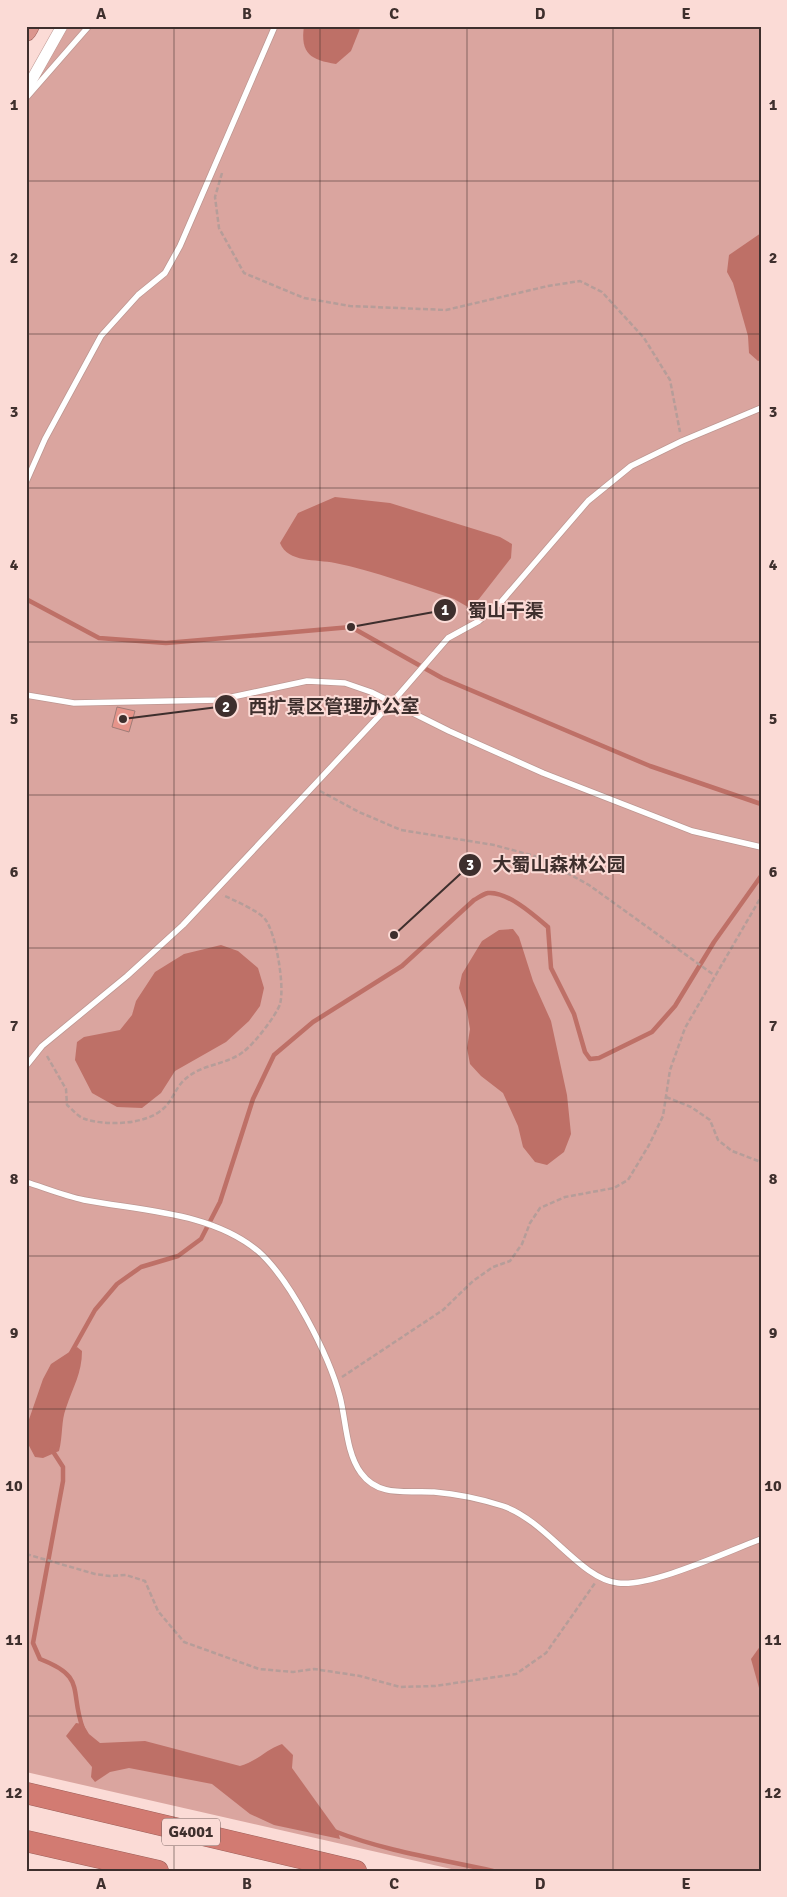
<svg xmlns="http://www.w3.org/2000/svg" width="787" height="1897" font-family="Signika,'Noto Sans SC',sans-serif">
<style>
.green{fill:#daa59f}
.water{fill:#be7067}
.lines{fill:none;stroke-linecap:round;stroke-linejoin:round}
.stream{stroke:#be7067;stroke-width:4.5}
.building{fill:#e6948a;stroke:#a07c77}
.service-casing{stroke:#bd9792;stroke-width:7}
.minor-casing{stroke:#bd9792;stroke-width:12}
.trunk-casing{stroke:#9e605a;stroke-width:21}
.motorway-casing{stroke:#9e605a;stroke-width:22}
.path{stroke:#b69d99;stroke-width:2.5;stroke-dasharray:5 2.5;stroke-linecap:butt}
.service{stroke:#fff;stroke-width:5.5}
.minor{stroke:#fff;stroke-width:11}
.trunk{stroke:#db968e;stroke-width:20}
.motorway{stroke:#d27b72;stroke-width:21}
.grid{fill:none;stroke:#3e2f2d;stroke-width:1;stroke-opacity:0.55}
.labels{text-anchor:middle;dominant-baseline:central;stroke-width:4;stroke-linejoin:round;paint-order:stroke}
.shield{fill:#fbdbd6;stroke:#776360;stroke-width:1}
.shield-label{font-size:16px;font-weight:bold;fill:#3e2f2d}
.leader{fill:none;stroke:#3e2f2d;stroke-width:2}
.callout-dot{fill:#3e2f2d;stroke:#fbdbd6;stroke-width:2}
.mark-label{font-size:15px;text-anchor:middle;font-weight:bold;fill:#fff}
.callout-label{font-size:19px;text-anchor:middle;font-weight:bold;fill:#3e2f2d;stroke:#fbdbd6;stroke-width:4;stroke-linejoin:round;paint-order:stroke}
.neatline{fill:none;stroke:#3e2f2d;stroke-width:2}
.grid-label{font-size:16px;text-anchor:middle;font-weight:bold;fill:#3e2f2d}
</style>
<rect width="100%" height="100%" fill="#fbdbd6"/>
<polygon class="green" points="62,26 761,26 761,1871 460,1871 26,1772 26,90"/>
<g class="water">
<path d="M304,26H361L351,51L336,64C311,60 300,54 304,26Z"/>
<polygon points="761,233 761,360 758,361 749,353 748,336 733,283 727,272 729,255"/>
<path d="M335,497L390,503L500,537L512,544L511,558L479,599L468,607L454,599C414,586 375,571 335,563C316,559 288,563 280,543L298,513Z"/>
<polygon points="513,929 519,937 533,981 551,1021 567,1095 571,1134 564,1152 547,1165 535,1162 523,1147 518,1126 503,1093 481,1076 470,1064 467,1048 470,1029 467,1011 459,988 462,974 482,941 499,930"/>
<polygon points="221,945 238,951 258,968 264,988 260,1006 249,1021 226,1042 175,1071 161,1093 142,1108 117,1107 92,1093 75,1060 77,1042 84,1037 120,1030 132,1015 136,1001 155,972 184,954"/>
<path d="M77,1347L82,1351C82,1373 73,1387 66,1408C61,1421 63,1436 59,1451L43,1458L35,1457L27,1442L26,1428L43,1379L51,1364Z"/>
<polygon points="761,1645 761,1695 751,1659"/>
<path d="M76,1723L83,1724L89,1734L100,1743L145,1741L240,1766C258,1761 265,1750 282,1744L293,1755L292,1768L338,1832L340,1839L274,1825L250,1814L212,1784L129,1768L110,1772L95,1782L91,1777L92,1767L66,1736Z"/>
</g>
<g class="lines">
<g class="stream">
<polyline points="26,599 99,638 166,643 351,627 442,678 650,766 761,804"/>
<path d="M71,1353L95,1310L117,1284L141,1267L178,1256L201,1239L220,1202L253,1099L274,1055L313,1022L402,966L474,900C478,898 483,894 488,893C507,891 534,915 548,927L551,968L574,1014L585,1052L590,1059L599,1058L652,1032L675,1006L714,942L761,876"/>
<path d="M52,1450L63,1467V1481L33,1643L40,1659C87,1677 69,1690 83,1729"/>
<path d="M334,1831C385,1851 439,1859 493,1871"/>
</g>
</g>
<polygon class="building" points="117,707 135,711 129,732 112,727"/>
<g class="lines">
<defs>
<g id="service">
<polyline points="26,98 89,26"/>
<polyline points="26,482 45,439 101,336 138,295 165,273 180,246 275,26"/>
<polyline points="26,695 74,703 218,700 307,681 345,683 371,692 449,731 543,773 692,831 761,847"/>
<polyline points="26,1066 42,1046 127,976 183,925 395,699 448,638 479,621 501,602 588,501 631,466 682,441 761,408"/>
<path d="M26,1182C45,1188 65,1196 84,1200C142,1211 211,1212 258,1251C290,1279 329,1355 340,1397C346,1420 346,1453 361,1473C379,1498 408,1490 434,1492C458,1494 481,1499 503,1506C547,1521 580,1579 618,1583C652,1587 726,1552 761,1539"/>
</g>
<polyline id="minor" points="26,90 62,26"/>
<polyline id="trunk" points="26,31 29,26"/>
<g id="motorway">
<polyline points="26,1793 356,1871"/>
<polyline points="26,1841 158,1871"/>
</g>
</defs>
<use href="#service" class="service-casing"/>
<use href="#minor" class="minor-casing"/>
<use href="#trunk" class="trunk-casing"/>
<use href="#motorway" class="motorway-casing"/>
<g class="path">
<polyline points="222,173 215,197 219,228 244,273 304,298 350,306 446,310 548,286 580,281 602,292 644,338 670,380 680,432"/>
<polyline points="320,791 359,812 401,830 494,845 538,857 589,885 714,975"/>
<path d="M47,1056L66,1089L67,1105C72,1109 78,1117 85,1119C106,1126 147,1125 164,1108C174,1099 175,1086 189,1076C205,1064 228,1064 243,1052C254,1044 276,1016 280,1004C285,986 276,933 265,919C259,911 233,900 223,895"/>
<polyline points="666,1097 691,1107 710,1120 718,1140 732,1151 761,1162"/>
<polyline points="342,1377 443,1310 473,1281 493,1267 510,1261 522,1244 530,1223 540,1208 565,1197 614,1188 628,1180 649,1145 663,1116 670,1070 685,1028 761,897"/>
<polyline points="26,1554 95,1574 110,1576 126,1575 145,1581 158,1611 184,1642 259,1669 293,1672 314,1669 360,1676 400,1687 435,1686 516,1674 546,1653 595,1583"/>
</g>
<use href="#service" class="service"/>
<use href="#minor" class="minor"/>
<use href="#trunk" class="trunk"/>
<use href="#motorway" class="motorway"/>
</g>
<path class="grid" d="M174,26V1871M320,26V1871M467,26V1871M613,26V1871M26,181H761M26,334H761M26,488H761M26,642H761M26,795H761M26,948H761M26,1102H761M26,1256H761M26,1409H761M26,1562H761M26,1716H761"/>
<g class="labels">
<rect class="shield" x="162" y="1818.5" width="58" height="27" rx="4"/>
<g class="shield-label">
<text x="191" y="1832">G4001</text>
</g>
</g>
<path class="leader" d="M351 627L445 610M123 719L226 706M394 935L470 865"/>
<g class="callout-dot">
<circle cx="351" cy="627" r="5"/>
<circle cx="123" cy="719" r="5"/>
<circle cx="394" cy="935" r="5"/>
<circle cx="445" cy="610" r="12"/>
<circle cx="226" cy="706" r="12"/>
<circle cx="470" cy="865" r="12"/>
</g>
<g class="mark-label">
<text x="445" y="615">1</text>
<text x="226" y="712">2</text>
<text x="470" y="870">3</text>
</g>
<g class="callout-label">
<text x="506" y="617">蜀山干渠</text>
<text x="334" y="713">西扩景区管理办公室</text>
<text x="559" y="871">大蜀山森林公园</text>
</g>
<rect width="787" height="1897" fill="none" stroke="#fbdbd6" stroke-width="55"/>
<rect x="28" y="28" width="732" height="1842" class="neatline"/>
<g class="grid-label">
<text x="101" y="19">A</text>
<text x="247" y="19">B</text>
<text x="394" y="19">C</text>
<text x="540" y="19">D</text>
<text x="686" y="19">E</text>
<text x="14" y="110">1</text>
<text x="773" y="110">1</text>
<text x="14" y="263">2</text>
<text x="773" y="263">2</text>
<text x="14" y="417">3</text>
<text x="773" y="417">3</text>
<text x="14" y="570">4</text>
<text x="773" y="570">4</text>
<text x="14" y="724">5</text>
<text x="773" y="724">5</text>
<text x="14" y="877">6</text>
<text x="773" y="877">6</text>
<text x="14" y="1031">7</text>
<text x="773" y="1031">7</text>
<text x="14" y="1184">8</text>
<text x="773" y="1184">8</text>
<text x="14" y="1338">9</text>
<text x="773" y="1338">9</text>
<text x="14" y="1491">10</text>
<text x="773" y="1491">10</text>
<text x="14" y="1645">11</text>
<text x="773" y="1645">11</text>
<text x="14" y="1798">12</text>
<text x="773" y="1798">12</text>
<text x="101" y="1889">A</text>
<text x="247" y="1889">B</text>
<text x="394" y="1889">C</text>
<text x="540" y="1889">D</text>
<text x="686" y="1889">E</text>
</g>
</svg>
